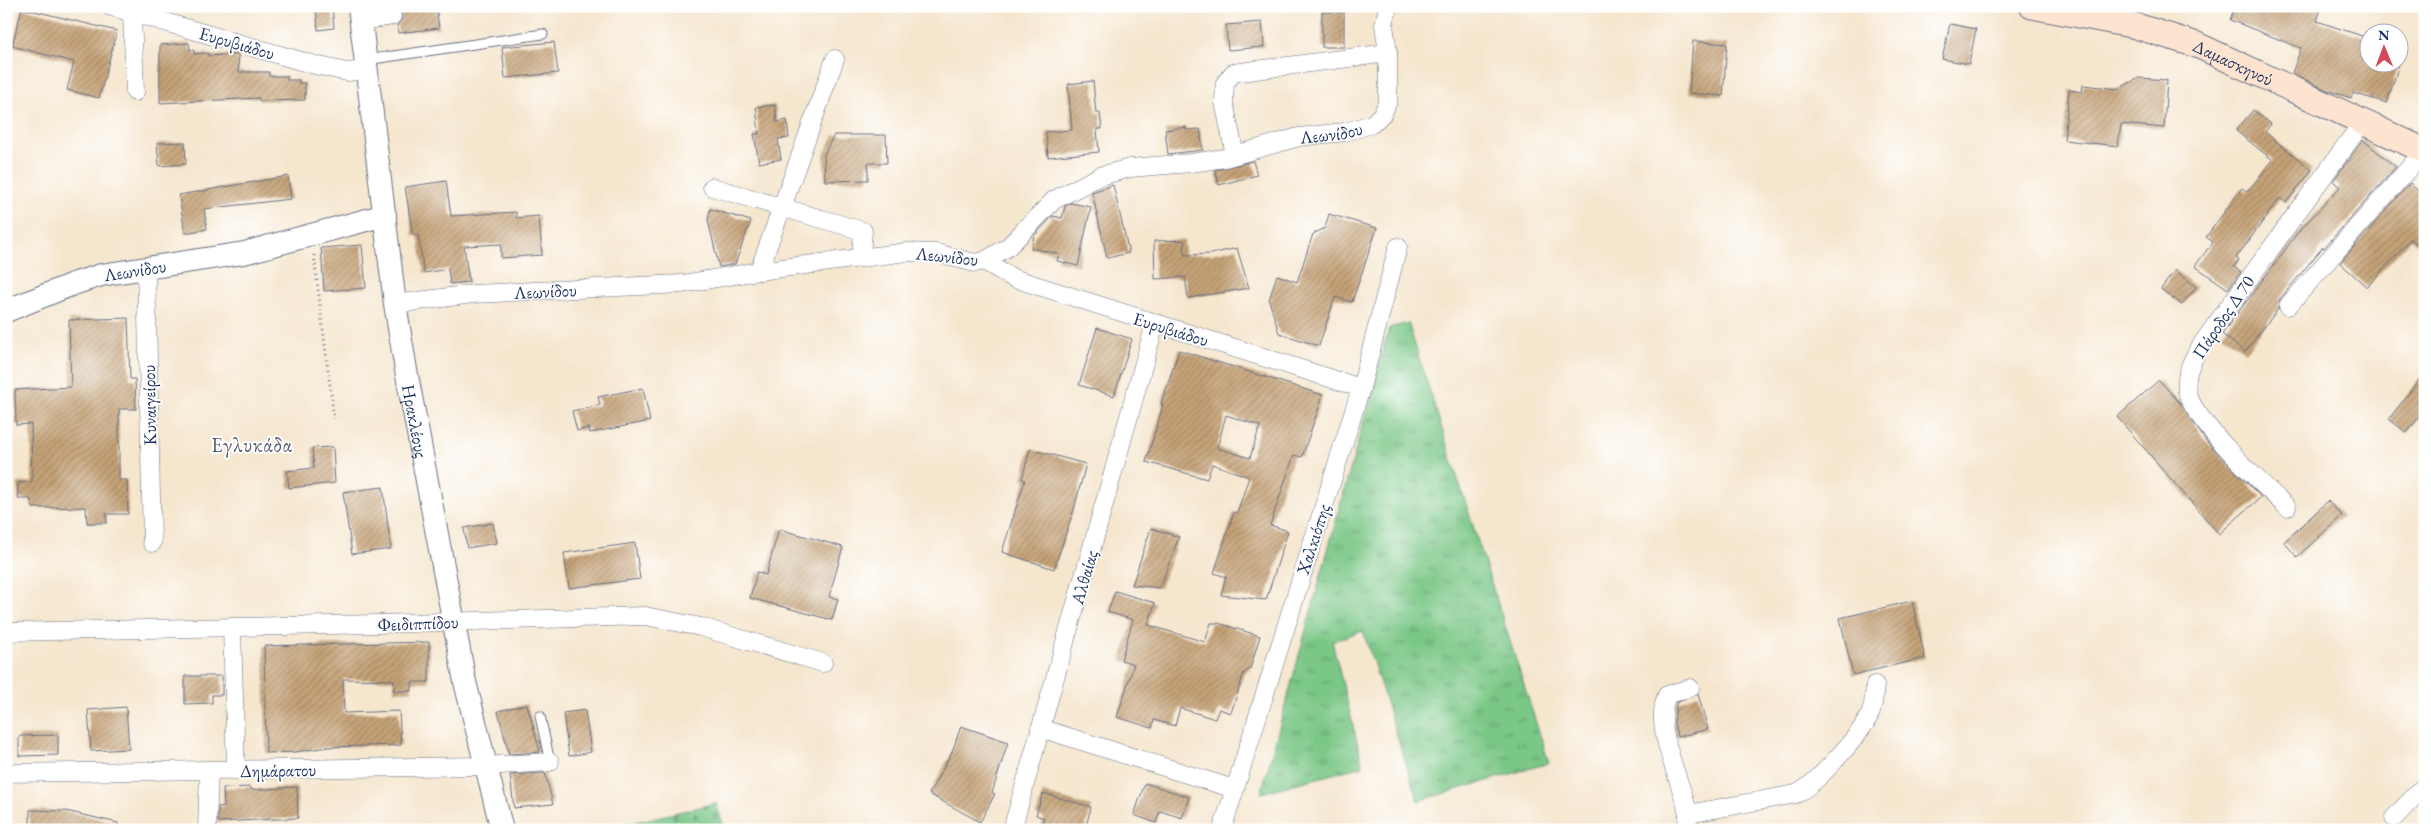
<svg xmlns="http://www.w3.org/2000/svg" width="2431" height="836" font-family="'EB Garamond',serif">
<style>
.grass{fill:url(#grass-tufts);stroke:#4a7b72}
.cemetery{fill:url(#cemetery-stones);stroke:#4a7b72}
.building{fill:url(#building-hatch);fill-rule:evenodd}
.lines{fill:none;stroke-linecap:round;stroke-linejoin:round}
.service-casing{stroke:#676f85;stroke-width:11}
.minor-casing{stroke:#676f85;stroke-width:19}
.tertiary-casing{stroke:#676f85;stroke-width:24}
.secondary-casing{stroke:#676f85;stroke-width:27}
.path{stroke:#676f85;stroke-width:3;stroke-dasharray:1 4;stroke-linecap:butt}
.service{stroke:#fff;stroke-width:9}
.minor{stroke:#fff;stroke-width:18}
.tertiary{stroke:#fff;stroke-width:22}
.secondary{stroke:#fde4d1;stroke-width:25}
.labels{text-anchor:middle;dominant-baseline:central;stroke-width:4;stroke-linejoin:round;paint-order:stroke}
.street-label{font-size:18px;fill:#1b2f5e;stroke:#fff}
.quarter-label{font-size:20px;letter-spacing:1px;fill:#575867;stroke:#fff}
</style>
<defs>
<pattern id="grass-tufts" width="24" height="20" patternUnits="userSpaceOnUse" patternTransform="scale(1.25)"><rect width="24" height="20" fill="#7ac786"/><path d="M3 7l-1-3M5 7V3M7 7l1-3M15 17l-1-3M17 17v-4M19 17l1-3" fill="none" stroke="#63a271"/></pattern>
<pattern id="cemetery-stones" width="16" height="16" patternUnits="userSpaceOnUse" patternTransform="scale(1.25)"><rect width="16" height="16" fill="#7ac786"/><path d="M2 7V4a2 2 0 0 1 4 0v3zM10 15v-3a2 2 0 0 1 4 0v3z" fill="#63a271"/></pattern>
<pattern id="building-hatch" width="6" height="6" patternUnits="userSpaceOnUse" patternTransform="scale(1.25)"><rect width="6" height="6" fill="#c6a377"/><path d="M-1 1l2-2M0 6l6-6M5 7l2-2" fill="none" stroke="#a08565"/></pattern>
</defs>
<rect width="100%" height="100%" fill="#fff"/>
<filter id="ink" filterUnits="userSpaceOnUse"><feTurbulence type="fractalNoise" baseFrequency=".02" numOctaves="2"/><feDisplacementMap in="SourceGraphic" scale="10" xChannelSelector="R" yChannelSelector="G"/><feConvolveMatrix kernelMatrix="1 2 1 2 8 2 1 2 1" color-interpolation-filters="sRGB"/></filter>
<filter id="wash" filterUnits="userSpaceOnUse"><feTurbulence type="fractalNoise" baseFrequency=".0096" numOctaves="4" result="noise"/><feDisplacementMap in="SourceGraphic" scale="20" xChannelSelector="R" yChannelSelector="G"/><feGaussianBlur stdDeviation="1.12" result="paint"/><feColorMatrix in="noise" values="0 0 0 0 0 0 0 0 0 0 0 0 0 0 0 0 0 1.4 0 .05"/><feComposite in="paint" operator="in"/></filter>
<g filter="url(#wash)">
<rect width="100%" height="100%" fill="#f5e6ce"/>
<polygon class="grass" points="1408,323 1549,763 1418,801 1363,631 1332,641 1363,766 1261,793 1389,328"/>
<polygon class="cemetery" points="716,803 725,830 602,830"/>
<g id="blocks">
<g class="building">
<polygon points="332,6 334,28 318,30 316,7"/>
<polygon points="396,6 436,6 439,28 398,33 397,25 402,20 402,15"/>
<polygon points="2235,6 2322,6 2317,21 2368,38 2368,62 2398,62 2398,57 2401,58 2387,103 2353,93 2351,98 2327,90 2292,73 2301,48 2230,20"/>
<polygon points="22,8 117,31 99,98 67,90 74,62 12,46"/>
<rect x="1322" y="12" width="22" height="35"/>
<polygon points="1262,22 1264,47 1228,50 1226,25"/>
<polygon points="1950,24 1976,29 1969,64 1942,59"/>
<polygon points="1693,41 1727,44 1723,96 1689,93"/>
<polygon points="554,42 558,73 505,78 502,47"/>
<polygon points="189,43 190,50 194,50 194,54 208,53 208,56 238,54 239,72 269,72 269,76 287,76 287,80 299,80 299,83 305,83 305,100 259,101 259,98 160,103 160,45"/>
<polygon points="2139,78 2167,80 2164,128 2121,124 2118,146 2064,140 2069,90 2082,92 2083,85 2118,89"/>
<polygon points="1093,81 1096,113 1100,113 1102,129 1097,129 1099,152 1048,157 1046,132 1072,130 1068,84"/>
<polygon points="775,105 777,122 787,120 789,138 778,139 781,159 759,163 754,134 759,134 756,107"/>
<polygon points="2253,110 2271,124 2265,132 2312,170 2286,203 2280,198 2236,258 2239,260 2234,267 2241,272 2228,289 2195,266 2213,242 2206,237 2242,188 2247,192 2273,160 2236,131"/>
<polygon points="1186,127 1186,130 1200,129 1203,150 1168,154 1165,130"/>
<polygon points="834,135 886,135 887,163 868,163 868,180 825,181 824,154"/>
<polygon points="2363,140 2396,167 2324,248 2323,247 2280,299 2278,309 2245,352 2222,334 2299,231 2340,187 2333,181"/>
<polygon points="185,142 186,164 159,166 157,143"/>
<polygon points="1253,161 1257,175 1219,185 1215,170"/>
<polygon points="288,176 291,199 204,209 207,229 185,233 179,195"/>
<polygon points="446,181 451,216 516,212 516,218 539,216 542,255 501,258 501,244 464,246 469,282 450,284 448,269 424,273 418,235 413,236 405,187"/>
<polygon points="2410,183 2425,198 2425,252 2411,239 2367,287 2340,263"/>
<polygon points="1113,185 1129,253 1107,258 1092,192"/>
<polygon points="1071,203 1091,207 1078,266 1057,261 1059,254 1031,248 1034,236 1053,216 1062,218 1065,206"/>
<polygon points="710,209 751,221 735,264 719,267 708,220"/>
<polygon points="1329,214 1377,228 1352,302 1335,297 1319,346 1279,333 1269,300 1277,275 1297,282 1313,234 1325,228"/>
<polygon points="1184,240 1185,255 1211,254 1237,248 1249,288 1188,298 1185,277 1155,279 1154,241"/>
<polygon points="362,245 366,288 324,291 321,248"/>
<polygon points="2175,270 2196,287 2182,305 2161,289"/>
<polygon points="128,318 130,379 135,379 136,409 119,409 119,480 127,480 128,514 106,514 107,523 87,523 86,507 33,508 30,499 18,499 18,483 32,482 31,424 16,425 15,390 71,387 69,320"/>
<polygon points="1097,328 1132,339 1114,396 1079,385"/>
<path d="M1179,350L1323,395L1302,457L1294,455L1270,525L1288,531L1266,600L1221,595L1226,577L1214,573L1234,512L1237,513L1249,477L1212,464L1207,479L1146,462L1163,405L1161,404ZM1226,415L1260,426L1250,458L1217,448Z"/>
<polygon points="2425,372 2425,409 2407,433 2389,419"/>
<polygon points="2159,380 2181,404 2206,441 2261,497 2219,534 2117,417"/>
<polygon points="643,388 650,421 590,433 589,428 577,431 572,411 600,405 598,397"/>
<polygon points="333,447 335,483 289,488 287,471 314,468 312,448"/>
<polygon points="1030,449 1086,464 1074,509 1054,569 1002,552 1025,480 1022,479"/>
<polygon points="383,487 391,549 352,554 343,492"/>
<polygon points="2328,501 2342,516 2297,557 2284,542"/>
<polygon points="493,523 497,543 467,548 464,528"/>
<polygon points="1151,528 1179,537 1160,588 1132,585"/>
<polygon points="779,529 843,547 829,597 838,599 832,620 750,598 757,572 766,575"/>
<polygon points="635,543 640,579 569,588 564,553"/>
<polygon points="1115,591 1155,603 1148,625 1205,642 1211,623 1218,623 1260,636 1250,669 1244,673 1231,713 1219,709 1215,719 1180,708 1175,726 1154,720 1152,728 1117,717 1134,664 1121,660 1133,620 1108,612"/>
<polygon points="1912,601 1925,658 1853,675 1840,618"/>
<polygon points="429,642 429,682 412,682 412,691 394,691 394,680 343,679 344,713 399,711 401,745 328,747 295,752 266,753 264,646"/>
<polygon points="185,676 222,676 222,695 212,695 212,703 185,704"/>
<polygon points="1698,694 1708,729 1677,737 1674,722 1676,703"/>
<polygon points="527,704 540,752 509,754 498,711"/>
<polygon points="126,707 129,749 91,751 88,710"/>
<polygon points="585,710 591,752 569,756 563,713"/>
<polygon points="961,726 1008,742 992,793 995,794 980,822 929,794 952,752"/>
<polygon points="58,735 58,755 19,756 19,736"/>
<polygon points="545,773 553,804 514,808 510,775"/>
<polygon points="1145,783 1189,797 1182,818 1160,811 1156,823 1134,815"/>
<polygon points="251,787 251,790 297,787 298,818 218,822 218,807 224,806 223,788"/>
<polygon points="1043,793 1091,807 1085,830 1040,830 1044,818 1036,815"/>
<polygon points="30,810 66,811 118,823 118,830 30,830"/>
</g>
</g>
</g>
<g filter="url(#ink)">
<use href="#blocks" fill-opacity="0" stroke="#676f85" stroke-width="1"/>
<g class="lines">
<defs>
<g id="service">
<polyline points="366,60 543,34"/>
<polyline points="540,716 550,762"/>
</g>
<g id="minor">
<polyline points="109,6 315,65 347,72 367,70"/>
<polyline points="132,13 135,92"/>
<polyline points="361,21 392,16"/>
<polyline points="1235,155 1224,102 1225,83 1233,73 1388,53"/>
<polyline points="712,187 863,231 861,256"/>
<polyline points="984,261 1013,278 1361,388"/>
<polyline points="146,267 152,543"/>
<polyline points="759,271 835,59"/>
<path id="s1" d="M395,304L473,294L682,284L759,271L907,252L936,253L975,263L984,261L1008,247L1054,200L1100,176L1130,168L1191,163L1225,158L1299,137L1345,132L1372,124L1383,113L1388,101V53L1384,25L1388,6"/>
<polyline points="2288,306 2424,151"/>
<path d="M2287,507C2264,486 2191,418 2187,391C2184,371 2196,353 2206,338L2362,123"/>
<polyline points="232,627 236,771"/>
<polyline points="6,632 377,624 645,616 701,627 823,663"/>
<polyline points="1040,728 1234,789"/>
<polyline points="6,773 484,766 550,762"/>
<path d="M1688,814L1796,794C1815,786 1863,732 1871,712C1874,704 1874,694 1875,685"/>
<polyline points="2394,818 2425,785"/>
<polyline points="207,830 209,771"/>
<polyline points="1012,830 1155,324"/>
<polyline points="1222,830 1361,388 1398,247"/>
<path d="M1683,830L1687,825L1688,814C1682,780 1652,728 1667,695L1690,688"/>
</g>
<g id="tertiary">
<path id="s2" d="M359,6L395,304L406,370L465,682L502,830"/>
<path id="s3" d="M6,311L73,284L101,275L244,253L385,215"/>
</g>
<g id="secondary">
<path id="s4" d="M2032,6L2136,26L2197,45L2425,151"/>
</g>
</defs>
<use href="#service" class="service-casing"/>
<use href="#minor" class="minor-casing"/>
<use href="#tertiary" class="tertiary-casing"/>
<use href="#secondary" class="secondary-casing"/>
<polyline class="path" points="314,255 334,419"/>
<use href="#service" class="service"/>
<use href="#minor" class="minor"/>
<use href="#tertiary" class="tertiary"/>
<use href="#secondary" class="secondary"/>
</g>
</g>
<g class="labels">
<g class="street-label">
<text transform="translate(237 43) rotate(16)">Ευρυβιάδου</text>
<text stroke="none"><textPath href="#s4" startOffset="210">Δαμασκηνού</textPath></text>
<text stroke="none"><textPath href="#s1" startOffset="975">Λεωνίδου</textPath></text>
<text transform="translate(947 256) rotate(6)">Λεωνίδου</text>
<text stroke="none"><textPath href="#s3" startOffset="136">Λεωνίδου</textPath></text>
<text stroke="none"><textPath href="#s1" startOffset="151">Λεωνίδου</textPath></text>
<text transform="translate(2223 317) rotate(-56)">Πάροδος Δ 70</text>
<text transform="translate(1171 329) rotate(17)">Ευρυβιάδου</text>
<text transform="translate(149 405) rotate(-91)">Κυναιγείρου</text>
<text stroke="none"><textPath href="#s2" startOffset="419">Ηρακλέους</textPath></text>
<text transform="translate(1313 539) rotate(-72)">Χαλκιόπης</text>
<text transform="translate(1084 577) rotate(-74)">Αλθαίας</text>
<text transform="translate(418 623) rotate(-2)">Φειδιππίδου</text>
<text transform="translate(278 770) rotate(-1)">Δημάρατου</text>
</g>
<g class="quarter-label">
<text x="252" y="445">Εγλυκάδα</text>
</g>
</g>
<rect width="2431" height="836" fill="none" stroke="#fff" stroke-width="25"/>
<g transform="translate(2384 48) rotate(359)"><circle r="24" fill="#ffffff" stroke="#a4acbf"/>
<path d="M0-4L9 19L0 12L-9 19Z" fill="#d1495b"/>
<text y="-8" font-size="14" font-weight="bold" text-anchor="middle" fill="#1b2f5e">N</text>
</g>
</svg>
